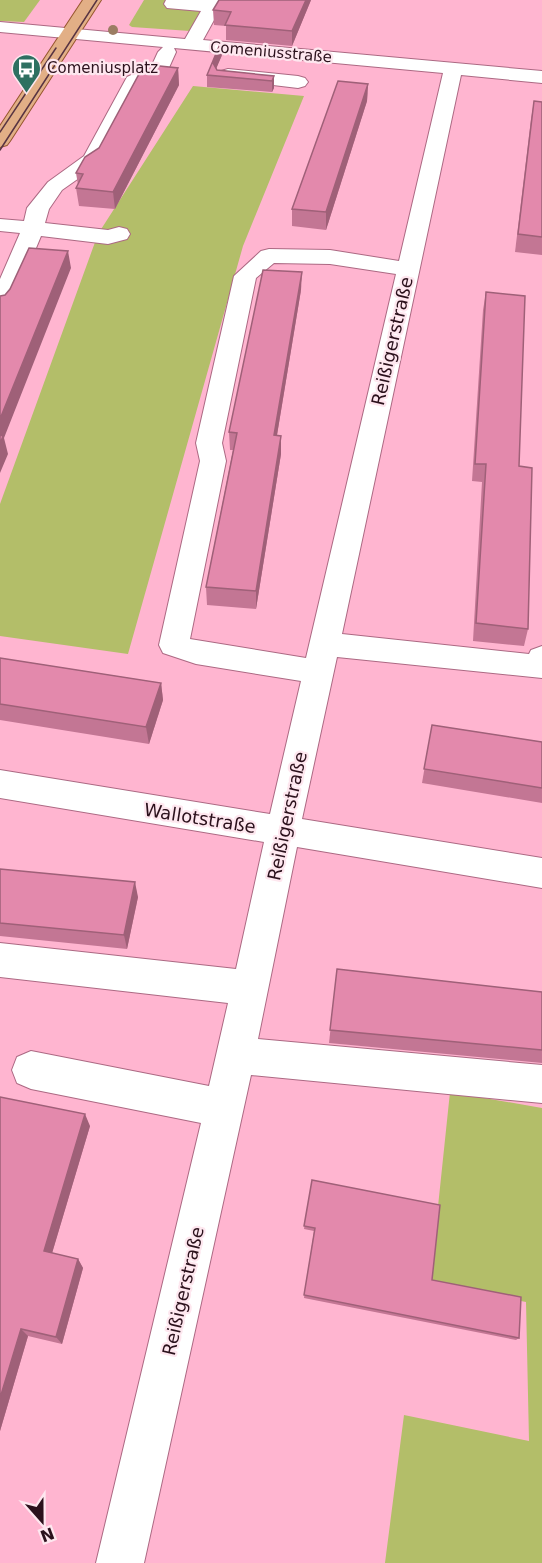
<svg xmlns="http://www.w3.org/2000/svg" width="542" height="1563" font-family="'DejaVu Sans',sans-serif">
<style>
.green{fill:#b3be69}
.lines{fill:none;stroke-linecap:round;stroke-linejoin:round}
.minor-casing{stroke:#ac6983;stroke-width:2}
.major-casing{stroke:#96552d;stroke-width:2}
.minor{fill:#fff;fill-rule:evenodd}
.major{fill:#e2af86;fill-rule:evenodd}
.tram{stroke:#583442;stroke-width:1.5}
.tree{fill:#9b7d63}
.wall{fill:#c37694}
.shaded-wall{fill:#9f6078}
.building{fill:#e389ac;stroke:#9f6078;stroke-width:1.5}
.labels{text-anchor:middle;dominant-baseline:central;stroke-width:4.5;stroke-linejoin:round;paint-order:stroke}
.far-street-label{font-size:15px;fill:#2b111c;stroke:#fee7ef}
.far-poi-label{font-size:15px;fill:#2b111c;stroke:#fee7ef;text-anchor:start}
.street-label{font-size:18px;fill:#2b111c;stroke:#fee7ef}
</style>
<rect width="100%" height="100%" fill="#ffb5d0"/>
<g class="green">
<polygon points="0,0 40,0 24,22 0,21"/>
<polygon points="144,0 172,0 201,9 190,31 132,27 129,25"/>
<polygon points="193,86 304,96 243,246 128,654 0,636 0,504 98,234"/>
<polygon points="450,1092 542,1108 542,1563 385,1563 404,1415 529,1441 526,1302 430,1283"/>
</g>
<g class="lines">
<defs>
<g id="minor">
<path d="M166,0H225L203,40L542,71V83L461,75L342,634L529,654L531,650L542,646V678L337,657L302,819L542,858V888L297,847L258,1039L542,1065V1103L251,1075L144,1563H96L201,1123L31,1089L17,1083L12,1070L17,1057L31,1051L209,1086L228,1003L0,977V943L236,969L264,842L0,798V770L270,814L301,681L196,664L163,653L159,645L200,461L196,443L234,276L261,251L269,249L330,250L399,261L443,73L174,48L176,52L167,72L142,85L99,164L62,190L49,209L45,223L108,230L119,227L127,229L130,234L127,239L108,244L41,236L12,306L8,311L0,313V279L20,233L0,231V219L24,221L27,208L48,182L84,156L127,77L152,65L158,52L163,47L0,32V22L185,39L201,11L167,8L164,4ZM274,263L330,264L396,274L306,658L190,639L226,461L222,443L256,278Z"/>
<polygon points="228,69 298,76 305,78 308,82 305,86 298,88 221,79 219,75 221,71"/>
</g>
<polygon id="major" points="83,0 101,0 10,141 7,145 0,147 0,126"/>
</defs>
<use href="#minor" class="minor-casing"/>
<use href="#major" class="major-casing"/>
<use href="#minor" class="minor"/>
<use href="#major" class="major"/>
<g class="tram">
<polyline points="0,132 56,48"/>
<polyline points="0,150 97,0"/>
</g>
</g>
<circle class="tree" cx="113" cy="30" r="5"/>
<g class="wall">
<polygon points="311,0 292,46 226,40 226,26 214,25 213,10"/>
<polygon points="222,55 216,68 217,70 274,76 274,88 272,92 207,87 207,75"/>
<polygon points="178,68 179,85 115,209 79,206 76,188 78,185 76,173 99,148"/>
<polygon points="368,84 367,101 326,230 292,226 292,209"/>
<polygon points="534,101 542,102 542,255 515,252 531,119"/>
<polygon points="301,290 277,435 281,436 281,454 256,609 207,605 206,587 233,450 230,450 229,432"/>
<polygon points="486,292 519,466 528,629 524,646 473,641 482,482 472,481 483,310"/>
<polygon points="0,658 161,683 163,700 149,744 0,720"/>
<polygon points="432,725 542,742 542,803 422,783"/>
<polygon points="0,869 138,897 127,949 0,936"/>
<polygon points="337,969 542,992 542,1063 329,1043"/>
<polygon points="0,1097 90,1126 52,1253 78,1259 83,1268 62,1344 28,1336 0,1431"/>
<polygon points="312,1180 432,1280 519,1338 516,1340 304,1298 314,1231 304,1229"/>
</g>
<g class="shaded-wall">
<polygon points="306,0 311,0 292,46 292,31"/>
<polygon points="221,44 222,55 214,74 213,63"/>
<polygon points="178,68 179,85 115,209 113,192"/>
<polygon points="274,76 274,88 272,92 272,81"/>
<polygon points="368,84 367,101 326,230 326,212"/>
<polygon points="68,251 71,268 4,438 8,454 0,473 0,419"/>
<polygon points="302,272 301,290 274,453 274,435"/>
<polygon points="281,436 281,454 256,609 256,591"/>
<polygon points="161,683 163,700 149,744 146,727"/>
<polygon points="135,882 138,897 127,949 124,935"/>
<polygon points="85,1114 90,1126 50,1260 44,1251"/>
<polygon points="78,1259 83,1268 62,1344 56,1337"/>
<polygon points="21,1329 28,1336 0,1431 0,1398"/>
</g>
<g class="building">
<polygon points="219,0 306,0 292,31 225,25 231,12 213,10"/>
<polygon points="220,44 221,44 213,63 217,70 274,76 272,81 207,75"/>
<polygon points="150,65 178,68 113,192 76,188 83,174 76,173 85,157 99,148 138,76 143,69"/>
<polygon points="338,81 368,84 326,212 292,209"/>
<polygon points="534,101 542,102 542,237 518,234"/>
<polygon points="29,248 68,251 0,419 0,296 5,295 10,289"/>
<polygon points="263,270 302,272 274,435 281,436 256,591 206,587 237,433 229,432"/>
<polygon points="486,292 525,296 519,466 532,468 528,629 476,623 486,464 475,464"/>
<polygon points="0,435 3,436 0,444"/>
<polygon points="0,658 161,683 146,727 0,704"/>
<polygon points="432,725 542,742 542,788 424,769"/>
<polygon points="0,869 135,882 124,935 0,923"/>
<polygon points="337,969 542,992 542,1050 330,1030"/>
<polygon points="0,1097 85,1114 44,1251 78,1259 56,1337 21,1329 0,1398"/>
<polygon points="312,1180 440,1205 432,1280 521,1297 519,1338 304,1295 315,1228 304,1226"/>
</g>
<defs>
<symbol id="bus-pin" viewBox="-11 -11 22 30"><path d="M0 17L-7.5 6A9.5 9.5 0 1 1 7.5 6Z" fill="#2e7061" stroke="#fee7ef"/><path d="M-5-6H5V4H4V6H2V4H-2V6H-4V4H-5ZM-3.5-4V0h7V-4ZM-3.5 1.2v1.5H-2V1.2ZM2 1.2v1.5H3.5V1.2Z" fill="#fff"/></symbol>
</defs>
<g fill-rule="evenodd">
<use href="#bus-pin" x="10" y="52" width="33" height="45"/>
</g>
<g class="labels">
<g class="far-street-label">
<text transform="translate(271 52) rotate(5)">Comeniusstraße</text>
</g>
<g class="far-poi-label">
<text x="47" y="68">Comeniusplatz</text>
</g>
<g class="street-label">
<text transform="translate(392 341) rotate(-77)">Reißigerstraße</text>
<text transform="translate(287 816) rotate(-78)">Reißigerstraße</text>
<text transform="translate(200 818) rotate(9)">Wallotstraße</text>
<text transform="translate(183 1291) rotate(-77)">Reißigerstraße</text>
</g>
</g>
<g transform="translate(42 1521) rotate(159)" stroke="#fee7ef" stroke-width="4.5" paint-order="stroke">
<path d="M0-4.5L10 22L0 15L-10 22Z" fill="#2b111c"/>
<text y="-9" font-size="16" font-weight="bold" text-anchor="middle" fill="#2b111c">N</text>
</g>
</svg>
